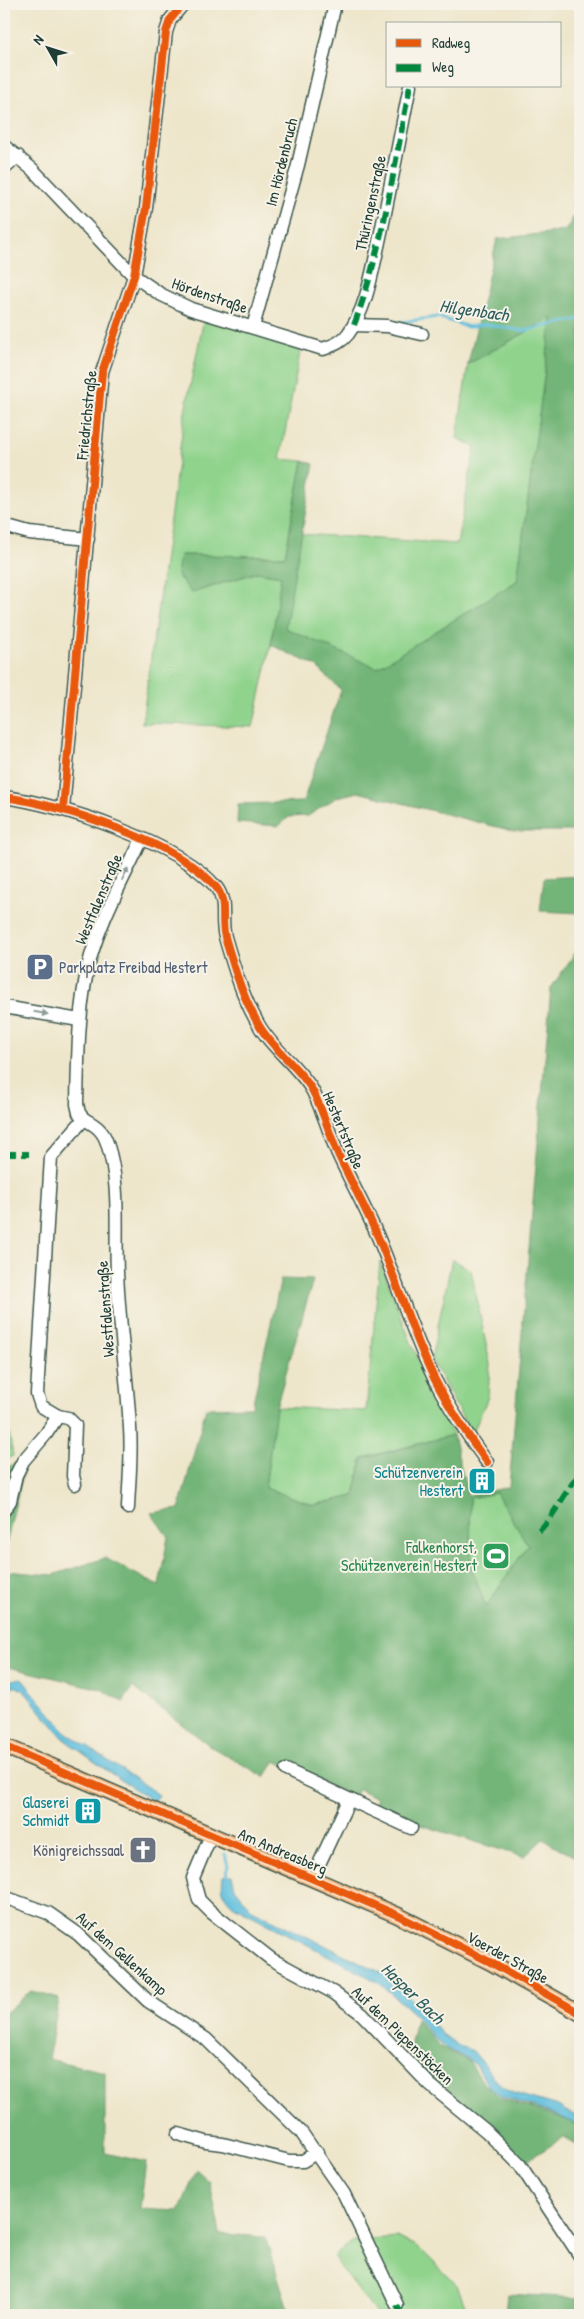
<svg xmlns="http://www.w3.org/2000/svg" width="584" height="2319" font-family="'Patrick Hand',sans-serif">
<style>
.green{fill:#8fd38c;stroke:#578860}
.forest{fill:#73b578;stroke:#497956;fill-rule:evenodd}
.water{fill:#60bfde;stroke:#407e89}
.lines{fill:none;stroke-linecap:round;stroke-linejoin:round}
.stream{stroke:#60bfde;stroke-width:3}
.minor-casing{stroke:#3e564b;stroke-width:15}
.major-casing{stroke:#3e564b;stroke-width:18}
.minor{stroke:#fff;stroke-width:12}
.major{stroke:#f6be87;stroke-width:15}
.quiet{stroke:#00873e;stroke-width:6;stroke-dasharray:12 6;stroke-linecap:butt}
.cycleway-casing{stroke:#f7f3e8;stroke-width:11}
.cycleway{stroke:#e8590c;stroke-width:8}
.oneway{fill:#8f9e9a}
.labels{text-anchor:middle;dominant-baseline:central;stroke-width:4;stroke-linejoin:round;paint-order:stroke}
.street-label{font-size:16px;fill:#1f3d34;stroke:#f7f3e8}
.service-label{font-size:16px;fill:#4e5e75;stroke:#f7f3e8;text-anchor:start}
.culture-label{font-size:16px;fill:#0d838f;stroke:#f7f3e8;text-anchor:end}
.leisure-label{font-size:16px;fill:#27864d;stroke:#f7f3e8;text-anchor:end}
.worship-label{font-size:16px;fill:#5b616d;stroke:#f7f3e8;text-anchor:end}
.water-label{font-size:18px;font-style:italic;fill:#2f5e5e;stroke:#f7f3e8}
</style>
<rect width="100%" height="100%" fill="#f7f3e8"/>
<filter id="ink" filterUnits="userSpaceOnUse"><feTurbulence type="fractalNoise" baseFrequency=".02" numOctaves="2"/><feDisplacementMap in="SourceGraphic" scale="10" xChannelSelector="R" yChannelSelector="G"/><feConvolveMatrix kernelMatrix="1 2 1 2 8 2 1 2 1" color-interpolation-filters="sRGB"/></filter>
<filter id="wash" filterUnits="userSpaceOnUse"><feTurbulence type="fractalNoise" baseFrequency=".0096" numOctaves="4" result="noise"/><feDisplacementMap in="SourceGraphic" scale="20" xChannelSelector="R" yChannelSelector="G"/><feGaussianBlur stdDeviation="1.12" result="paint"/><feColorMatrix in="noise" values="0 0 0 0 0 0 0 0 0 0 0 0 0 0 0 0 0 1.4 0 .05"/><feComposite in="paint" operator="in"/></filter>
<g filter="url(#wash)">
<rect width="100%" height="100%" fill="#eee6cb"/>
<g class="green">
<polygon points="204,318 301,348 280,459 303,461 285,556 181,555 177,575 192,593 258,572 282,576 271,645 253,727 142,723 185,411"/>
<polygon points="552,318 517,581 377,668 284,628 301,534 457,544 475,447 457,438 468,364"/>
<polygon points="452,1259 471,1270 490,1364 488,1397 472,1435 431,1359"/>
<polygon points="380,1262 412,1345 453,1435 362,1458 354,1496 314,1505 265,1488 276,1407 366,1411"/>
<polygon points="4,1418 7,1418 13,1456 4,1460"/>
<polygon points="496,1493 528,1545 486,1607 471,1566 470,1498"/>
<polygon points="396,2237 417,2246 457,2285 469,2315 377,2315 333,2257 353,2241"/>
</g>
<g class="forest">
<polygon points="580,207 580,831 513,831 358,792 337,797 308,816 289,817 279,826 237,823 238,804 303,802 341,690 316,666 271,645 281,576 257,572 192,593 177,575 180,555 285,556 303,461 314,464 285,628 377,668 517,581 552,318 468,364 497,239 565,231"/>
<polygon points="580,876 580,913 540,911 544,878"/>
<path d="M580,946V1860L543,1839L524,1857L415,1823L414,1825L374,1806L377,1798L358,1789L354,1797L275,1761L265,1777L213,1748L133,1687L123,1702L101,1689L4,1666V1571L53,1575L105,1558L159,1586L168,1537L151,1513L179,1509L206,1408L252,1407L281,1279L313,1280L276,1407L265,1488L314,1505L354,1496L362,1459L453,1435L468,1496L509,1487L551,988ZM496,1493L528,1545L486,1607L471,1566L470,1498Z"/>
<polygon points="19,1461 25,1464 4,1553 4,1469"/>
<polygon points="31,1991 59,1999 48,2059 105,2072 105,2153 146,2162 140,2209 179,2211 197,2170 210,2182 220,2234 265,2237 290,2315 4,2315 4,2014"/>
<polygon points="416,2019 440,2047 469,2061 484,2084 501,2098 570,2121 580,2128 580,2146 564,2137 522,2164 408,2057"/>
<polygon points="507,2294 580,2298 580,2315 505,2315"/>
</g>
<g class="water">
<polygon points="21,1678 67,1733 159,1795 154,1802 106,1770 65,1740 24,1691 15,1686 4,1689 4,1682"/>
<path d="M232,1875L235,1888L252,1910L382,1973L412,2000L442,2034L459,2046L473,2051L501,2086L513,2093L558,2106L580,2118V2126L559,2116L501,2096L488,2086L477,2066L468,2059L447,2049L435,2039L413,2013L378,1982L234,1906C223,1897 221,1890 223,1876Z"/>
</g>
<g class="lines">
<g class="stream">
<polyline points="395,323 438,317 468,327 484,324 523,331 580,319"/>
<polyline points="225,1854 228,1866 227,1877"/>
</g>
</g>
</g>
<g filter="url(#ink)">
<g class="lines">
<defs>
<g id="minor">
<path d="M4,146L32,169L134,276L160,294L191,309L323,349C333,345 341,343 348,334C365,311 371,278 377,251C389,196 399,141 410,86"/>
<polyline points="4,169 18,156"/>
<polyline points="354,325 387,326 422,334"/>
<polyline points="253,327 298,165 335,4"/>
<polyline points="4,526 29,533 88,539"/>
<path d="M4,797C60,804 179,843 216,887C228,902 220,920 225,937C233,965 242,995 256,1020C269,1046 296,1064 311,1088C322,1107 329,1133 338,1154C351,1182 366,1209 378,1237C398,1284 412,1334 435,1380C450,1409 468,1436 487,1462"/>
<polyline points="63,809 102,372 134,276 146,208 166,32 170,20 183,4"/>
<polyline points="4,1007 79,1020"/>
<path d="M84,1119C95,1125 103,1130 107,1143C121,1185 115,1228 117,1272C119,1324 127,1376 130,1428C132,1454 129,1481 128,1508"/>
<path d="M58,1416L41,1406L37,1394L51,1157L84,1119L79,1113L77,1104C78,1058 78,1012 88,967C99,922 123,880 142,839"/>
<polyline points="4,1510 10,1501 16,1475 23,1461 46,1434 58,1416 68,1418 75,1425 73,1476 75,1484"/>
<polyline points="286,1770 411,1828"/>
<polyline points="211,1835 193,1878 199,1900 211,1912 271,1959 334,1993 362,2014 430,2085 486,2131 520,2165 580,2256"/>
<polyline points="312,1879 349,1800"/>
<polyline points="4,1897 48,1913 78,1934 148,2001 206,2039 301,2132 344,2194 397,2305"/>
<polyline points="178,2134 206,2142 223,2144 289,2161 303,2161 317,2152"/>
</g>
<polyline id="major" points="4,1746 397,1915 490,1962 580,2013"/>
</defs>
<use href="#minor" class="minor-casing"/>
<use href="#major" class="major-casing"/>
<use href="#minor" class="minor"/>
<use href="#major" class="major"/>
<g class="quiet">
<path d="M354,325C383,248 394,166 410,86"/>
<polyline points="4,1154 29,1154"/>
<path d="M539,1531C556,1514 564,1492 580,1474"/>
<polyline points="397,2305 401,2315"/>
</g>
<defs>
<g id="cycleway">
<path d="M4,797C60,804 179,843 216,887C228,902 220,920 225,937C233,965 242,995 256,1020C269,1046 296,1064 311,1088C322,1107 329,1133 338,1154C351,1182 366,1209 378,1237C398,1284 412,1334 435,1380C450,1409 468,1436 487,1462"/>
<polyline points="63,809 102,372 134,276 146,208 166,32 170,20 183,4"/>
<polyline points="4,1746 397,1915 490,1962 580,2013"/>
</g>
</defs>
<use href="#cycleway" class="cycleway-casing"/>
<use href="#cycleway" class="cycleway"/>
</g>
<defs><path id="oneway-solid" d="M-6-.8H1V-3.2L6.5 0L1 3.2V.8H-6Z" transform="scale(1.25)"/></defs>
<g class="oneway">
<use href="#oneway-solid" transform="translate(125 874) rotate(-65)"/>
<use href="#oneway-solid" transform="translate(41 1013) rotate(10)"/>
</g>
</g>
<defs>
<symbol id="parking-square" viewBox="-11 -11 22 22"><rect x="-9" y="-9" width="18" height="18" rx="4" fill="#5c6f8a" stroke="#f7f3e8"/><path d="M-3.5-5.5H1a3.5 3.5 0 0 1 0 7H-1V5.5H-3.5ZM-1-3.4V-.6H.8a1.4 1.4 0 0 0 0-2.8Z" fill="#fff"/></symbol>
<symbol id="building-square" viewBox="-11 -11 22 22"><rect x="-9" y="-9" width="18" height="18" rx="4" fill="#0f9aa8" stroke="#f7f3e8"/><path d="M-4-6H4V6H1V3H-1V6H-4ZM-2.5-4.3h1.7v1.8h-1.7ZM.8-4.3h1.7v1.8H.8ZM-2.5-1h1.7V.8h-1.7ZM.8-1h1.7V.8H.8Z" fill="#fff"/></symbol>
<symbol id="stadium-square" viewBox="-11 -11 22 22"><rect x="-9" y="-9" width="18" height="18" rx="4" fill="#2e9e5b" stroke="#f7f3e8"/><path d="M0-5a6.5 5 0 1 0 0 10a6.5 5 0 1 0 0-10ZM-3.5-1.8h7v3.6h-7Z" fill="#fff"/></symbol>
<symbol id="church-square" viewBox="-11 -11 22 22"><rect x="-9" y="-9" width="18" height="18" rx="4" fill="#6b7280" stroke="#f7f3e8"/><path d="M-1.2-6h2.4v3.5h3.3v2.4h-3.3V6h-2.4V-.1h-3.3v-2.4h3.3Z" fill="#fff"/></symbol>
</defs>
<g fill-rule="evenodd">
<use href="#parking-square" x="24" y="951" width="32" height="32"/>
<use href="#building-square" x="466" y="1465" width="32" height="32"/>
<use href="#stadium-square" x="480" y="1540" width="32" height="32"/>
<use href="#building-square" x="72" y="1795" width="32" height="32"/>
<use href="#church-square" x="127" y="1834" width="32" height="32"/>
</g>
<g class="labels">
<g class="street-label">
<text transform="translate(281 162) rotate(-76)">Im Hördenbruch</text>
<text transform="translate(370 203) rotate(-78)">Thüringenstraße</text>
<text transform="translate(210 295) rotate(19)">Hördenstraße</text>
<text transform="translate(86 415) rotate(-84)">Friedrichstraße</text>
<text transform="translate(98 899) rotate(-67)">Westfalenstraße</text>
<text transform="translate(344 1130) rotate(67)">Hestertstraße</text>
<text transform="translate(105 1309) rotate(-94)">Westfalenstraße</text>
<text transform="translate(283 1851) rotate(23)">Am Andreasberg</text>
<text transform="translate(122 1953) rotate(42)">Auf dem Gellenkamp</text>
<text transform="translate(508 1957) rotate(29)">Voerder Straße</text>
<text transform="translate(403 2035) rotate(44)">Auf dem Piepenstöcken</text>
</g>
<g class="service-label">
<text x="59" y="967">Parkplatz Freibad Hestert</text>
</g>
<g class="culture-label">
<text x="463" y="1472">Schützenverein<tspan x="463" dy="18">Hestert</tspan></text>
<text x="69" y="1802">Glaserei<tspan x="69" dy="18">Schmidt</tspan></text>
</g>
<g class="leisure-label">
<text x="477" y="1547">Falkenhorst,<tspan x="477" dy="18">Schützenverein Hestert</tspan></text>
</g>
<g class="worship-label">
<text x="124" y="1850">Königreichssaal</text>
</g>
<g class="water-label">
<text transform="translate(474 310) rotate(8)">Hilgenbach</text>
<text transform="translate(413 1993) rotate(44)">Hasper Bach</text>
</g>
</g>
<rect width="584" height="2319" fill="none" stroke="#f7f3e8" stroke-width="20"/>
<rect x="386" y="22" width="175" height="65" fill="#f7f3e8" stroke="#a1aaa0"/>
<rect x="396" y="39" width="25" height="8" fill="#e8590c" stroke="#a1aaa0"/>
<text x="432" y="48" font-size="15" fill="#1f3d34">Radweg</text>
<rect x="396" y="64" width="25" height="8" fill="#00873e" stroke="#a1aaa0"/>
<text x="432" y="72" font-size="15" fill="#1f3d34">Weg</text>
<g transform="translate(48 48) rotate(309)" stroke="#f7f3e8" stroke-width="4" paint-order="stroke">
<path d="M0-4L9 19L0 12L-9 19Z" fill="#1f3d34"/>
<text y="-8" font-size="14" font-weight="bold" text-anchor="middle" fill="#1f3d34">N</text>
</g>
</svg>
